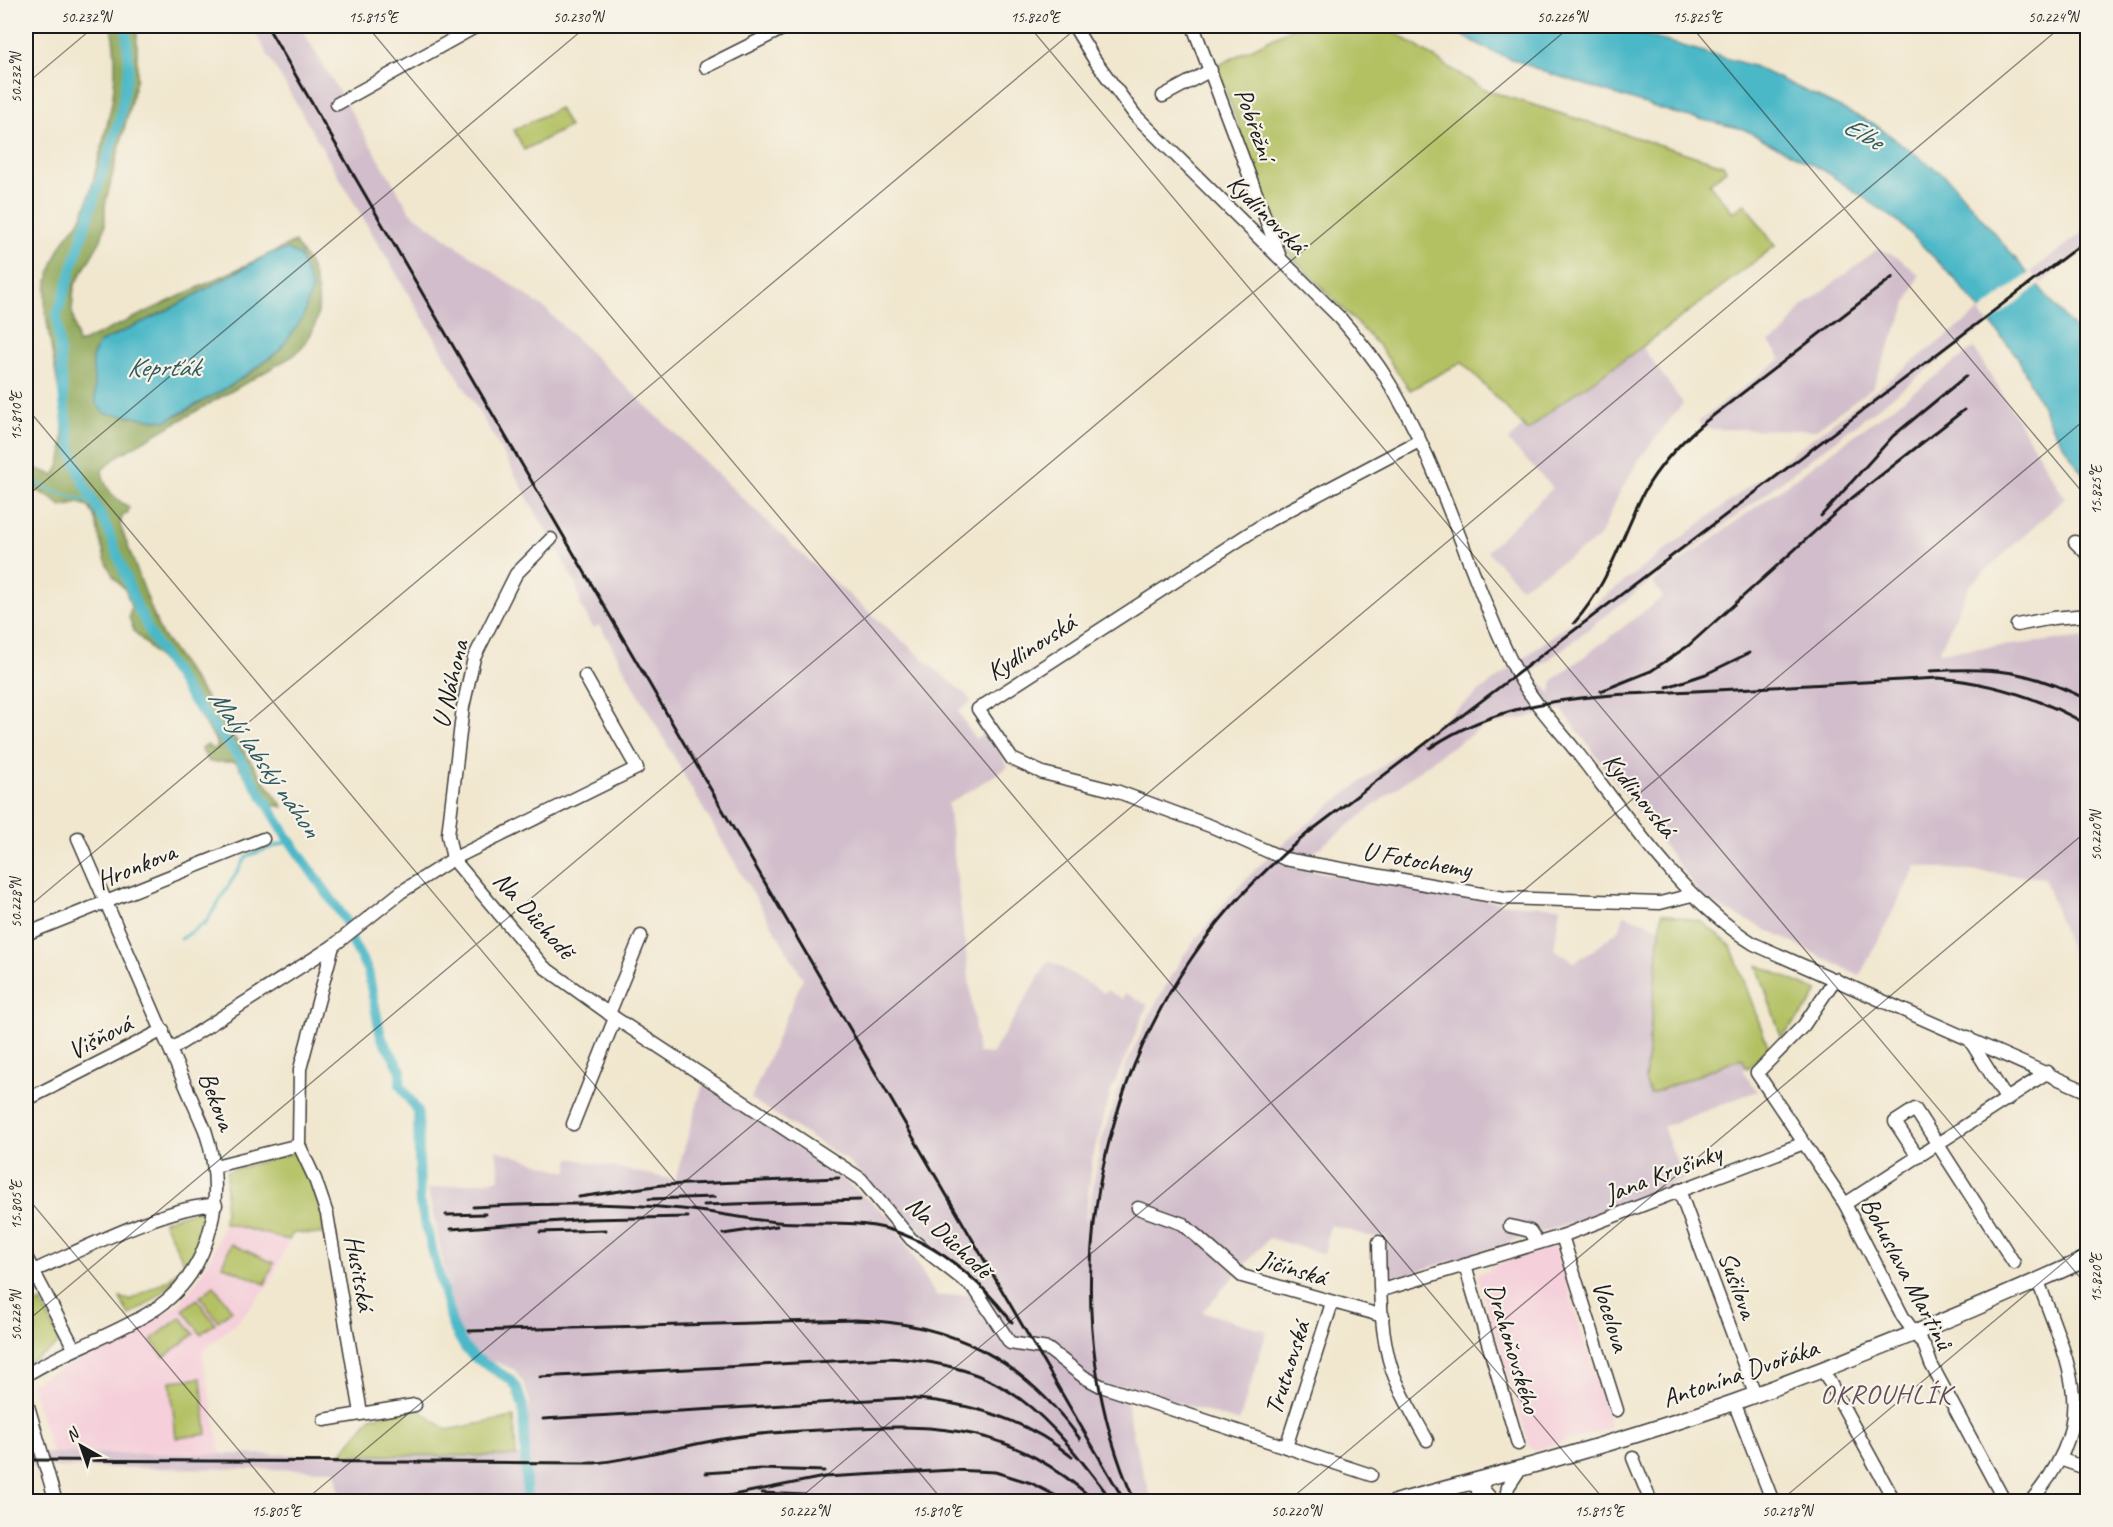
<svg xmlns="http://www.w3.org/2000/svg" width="2113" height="1527" font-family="Caveat,sans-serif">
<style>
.built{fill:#f5cfda}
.industrial{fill:#d1bdcb}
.green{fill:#b4c163;stroke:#686e40;stroke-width:1.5}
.forest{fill:#8fa759;stroke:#56623a;stroke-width:1.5;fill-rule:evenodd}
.water{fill:#4bb8c7;stroke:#346a72;stroke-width:1.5}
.pier{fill:#f1e7cf}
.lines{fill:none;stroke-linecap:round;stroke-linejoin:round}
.stream{stroke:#4bb8c7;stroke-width:3}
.canal{stroke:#4bb8c7;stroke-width:10}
.minor-casing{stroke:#3c3a37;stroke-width:15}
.major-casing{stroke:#3c3a37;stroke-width:18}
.minor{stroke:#fff;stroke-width:12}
.major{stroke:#fff;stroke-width:15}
.rail{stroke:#1c1c1c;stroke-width:3}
.ticks{fill:none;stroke:#1c1c1c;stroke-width:1.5;stroke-opacity:0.45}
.labels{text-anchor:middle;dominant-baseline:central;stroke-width:4.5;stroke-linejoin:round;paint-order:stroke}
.street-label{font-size:26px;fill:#1c1c1c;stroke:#f7f3e8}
.water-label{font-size:27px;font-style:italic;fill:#2f5a60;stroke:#f7f3e8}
.neighbourhood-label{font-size:27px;letter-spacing:1.5px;fill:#624d58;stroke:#f7f3e8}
.neatline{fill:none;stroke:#1c1c1c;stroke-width:2}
.ticks-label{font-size:15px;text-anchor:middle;fill:#1c1c1c}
</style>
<rect width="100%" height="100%" fill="#f7f3e8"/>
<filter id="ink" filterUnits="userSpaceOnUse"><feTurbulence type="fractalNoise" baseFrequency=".0167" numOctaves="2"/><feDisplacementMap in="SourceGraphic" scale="12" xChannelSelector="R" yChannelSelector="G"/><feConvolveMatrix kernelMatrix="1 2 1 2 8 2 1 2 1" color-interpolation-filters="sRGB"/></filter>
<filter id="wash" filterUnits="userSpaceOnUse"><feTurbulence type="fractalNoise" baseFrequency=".008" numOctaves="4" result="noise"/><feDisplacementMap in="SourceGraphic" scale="24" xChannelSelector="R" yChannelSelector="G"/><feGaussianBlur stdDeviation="1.35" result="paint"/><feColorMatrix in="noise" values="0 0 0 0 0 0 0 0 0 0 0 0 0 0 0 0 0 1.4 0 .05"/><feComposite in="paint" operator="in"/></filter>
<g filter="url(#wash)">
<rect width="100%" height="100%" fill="#f1e7cf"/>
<g class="built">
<polygon points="224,1223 289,1240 270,1284 237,1322 202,1352 221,1455 52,1454 31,1383 141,1330 179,1304 197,1281 213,1252"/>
<polygon points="1555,1246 1611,1428 1536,1450 1530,1447 1477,1274 1490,1270 1489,1267"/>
</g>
<g class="industrial">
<polygon points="251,26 300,26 411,213 544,308 799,552 967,696 972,702 958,711 975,739 988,731 1008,767 948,804 978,1053 992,1054 1049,960 1104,993 1107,990 1122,999 1125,993 1148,1005 1111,1091 1093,1156 1085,1222 1087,1221 1101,1142 1127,1063 1153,1008 1184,955 1227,900 1248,877 1274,851 1336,801 2087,229 2087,248 1532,672 1551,694 1553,680 1663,597 1653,582 1974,348 2065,498 1969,586 1939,652 2087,637 2087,1016 2078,971 2044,878 1916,866 1860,976 1704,899 1562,710 1485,726 1442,753 1310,855 1292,863 1299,869 1509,904 1560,907 1554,949 1574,962 1595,949 1620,929 1624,915 1661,928 1645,1080 1650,1093 1743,1058 1747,1068 1742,1070 1757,1091 1663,1127 1684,1180 1575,1222 1399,1277 1385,1269 1386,1236 1372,1237 1330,1225 1324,1254 1269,1238 1202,1312 1267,1331 1239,1422 1123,1385 1135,1443 1152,1501 340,1502 336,1471 341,1470 26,1467 26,1453 530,1456 524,1437 530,1402 524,1384 515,1370 498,1363 473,1358 459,1338 428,1189 500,1179 496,1150 567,1172 570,1158 675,1180 703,1084 831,1170 891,1218 936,1296 970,1294 926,1237 846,1160 751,1099 803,978 698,800 600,625 593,628 581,606 576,584 494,437 354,203"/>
<polygon points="1879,248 1900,259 1919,275 1872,388 1815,430 1704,429 1698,422 1781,359 1769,342 1781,336 1802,307"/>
<polygon points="1642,347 1683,403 1640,458 1619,494 1601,534 1594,542 1521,587 1487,551 1553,488 1508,441 1523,426 1528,430 1554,408"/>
</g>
<g class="green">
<polygon points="1296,26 1385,26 1483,89 1723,165 1726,170 1709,184 1733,212 1745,204 1775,246 1642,347 1554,408 1528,431 1462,362 1410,390 1379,346 1282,246 1217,66"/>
<polygon points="559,108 569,127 524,150 514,130"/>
<polygon points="1662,913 1702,922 1731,946 1769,1049 1749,1067 1747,1068 1742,1058 1650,1094 1645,1080"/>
<polygon points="1757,965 1818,991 1810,1005 1781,1037"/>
<path d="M297,1152C306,1173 327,1210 323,1234L293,1233L289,1240L224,1223L227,1171Z"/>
<path d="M196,1210L204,1212L207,1216C196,1261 169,1293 129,1316L120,1298L130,1300L169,1279L185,1264L163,1221Z"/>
<polygon points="231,1244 274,1263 265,1284 222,1265"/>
<polygon points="214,1286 232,1310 218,1321 200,1297"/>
<polygon points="197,1299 215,1323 201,1334 183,1310"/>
<polygon points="41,1302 59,1338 57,1346 26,1364 26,1312"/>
<polygon points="181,1317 194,1334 164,1357 151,1340"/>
<polygon points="201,1378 207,1434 176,1438 170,1381"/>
<polygon points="417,1408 447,1430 514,1417 516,1456 340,1455 371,1417"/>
</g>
<path class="forest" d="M111,26H137V77L105,205V225L101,240L74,286L72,311L78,344L295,242C299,251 307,258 310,266C324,302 322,330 293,356L119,455L102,470C104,488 113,498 129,507L128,513L123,514L120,525L160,632L283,807L262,802L236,762H209L201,749L207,745L213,749L218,748L214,737L161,660L134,631L129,617L131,607L126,591L113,576L105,559L94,515L88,506L79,503L62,507C43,489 26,494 26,465L54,475C79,444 45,342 45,300C46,278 57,249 70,232C73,228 77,226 79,222C89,203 93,181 98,161C111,113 121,75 111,26ZM269,254L300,256L312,289L280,350L253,372L180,415L155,420L113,414L99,343L170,309Z"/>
<g class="water">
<polygon points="1445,26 1612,26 1753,66 1874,124 1949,179 2081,337 2088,348 2087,480 2054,431 2017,356 1954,278 1899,222 1823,170 1743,129 1677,114 1548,73 1491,51"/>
<polygon points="288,249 300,256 312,289 302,319 280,350 232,385 166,421 104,413 96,404 92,358 99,343 170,309 269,254"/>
</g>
<polygon class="pier" points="2031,272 2041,284 1989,324 1979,312"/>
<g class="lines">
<g class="stream">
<polyline points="26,478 56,492 93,503"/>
<polyline points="181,939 206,922 247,856 290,841"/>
</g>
<polyline class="canal" points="126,26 129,67 119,121 57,315 64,403 71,448 82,480 106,525 137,606 153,639 191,698 240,759 290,841 345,919 352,941 368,971 381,1037 401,1070 400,1085 418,1112 420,1203 453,1327 465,1348 474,1357 511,1380 517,1388 523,1407 527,1502"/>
</g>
</g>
<g filter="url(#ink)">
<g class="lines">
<defs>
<g id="minor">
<path d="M1074,26L1094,59L1135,115L1341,319C1356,337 1371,354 1383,373C1442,464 1467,575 1516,671C1532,702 1558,728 1579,755C1631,822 1681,898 1754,944L2088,1092"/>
<polyline points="1193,26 1280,257"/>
<polyline points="706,67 788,26"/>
<polyline points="1163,96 1211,70"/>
<polyline points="337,104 477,26"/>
<polyline points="1419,441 1270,520 978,709 1012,759 1043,773 1116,791 1213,827 1285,859 1504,898 1660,903 1692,895"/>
<polyline points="551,539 516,574 474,658 463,707 448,835 453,859 544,967 615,1018 861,1179 911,1239 975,1289 1010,1343 1048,1349 1084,1377 1101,1386 1371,1475"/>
<polyline points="2075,542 2088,555"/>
<polyline points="2017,625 2053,618 2088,615"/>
<polyline points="26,934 263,839"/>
<polyline points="333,946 300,1069 299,1145 315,1179 327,1214 361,1413"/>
<polyline points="1835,979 1804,1025 1757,1073 1845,1204 1903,1317 1925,1347 1931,1364 2005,1502"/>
<polyline points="609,1014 641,936"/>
<polyline points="1968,1037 2007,1100"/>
<polyline points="172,1049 333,946 401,892 453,859 637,768 585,676"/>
<polyline points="26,1100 163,1030"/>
<polyline points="573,1124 615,1018"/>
<polyline points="1918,1157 1895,1122 1915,1109 2014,1263"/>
<polyline points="215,1166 299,1145"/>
<polyline points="1679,1190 1755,1394"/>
<polyline points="1845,1204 2048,1072"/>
<polyline points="1138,1208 1183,1224 1242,1276 1383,1316"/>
<polyline points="1510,1226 1530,1231 1538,1243"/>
<polyline points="1562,1236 1617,1410"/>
<path d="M1379,1242C1380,1283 1379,1331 1392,1370C1401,1395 1415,1418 1427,1440"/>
<polyline points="26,1257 74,1348"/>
<polyline points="1465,1265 1518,1444"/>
<path d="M33,1271C77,1252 171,1204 216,1205"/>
<polyline points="1382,1290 1562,1236 1804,1143"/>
<polyline points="1823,1370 1895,1502"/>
<path d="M26,1375C67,1349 116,1335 157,1308C215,1267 226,1192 205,1130L78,838"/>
<polyline points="26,1399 56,1502"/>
<polyline points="1734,1402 1773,1502"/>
<polyline points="324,1420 415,1405"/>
<polyline points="1286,1447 1332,1303"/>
<polyline points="1633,1458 1651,1502"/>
<polyline points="2060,1459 2088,1469"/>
<polyline points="1466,1484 1480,1486 1494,1502"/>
<polyline points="1419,1496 1444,1502"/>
<polyline points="1479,1502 1478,1491 1484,1483"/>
<polyline points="1505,1502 1508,1487 1520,1469"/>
<path d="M2030,1502C2101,1419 2071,1371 2038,1281"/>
</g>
<path id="major" d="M1396,1502C1510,1472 1624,1441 1735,1402C1855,1359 1972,1311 2088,1258"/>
</defs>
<use href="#minor" class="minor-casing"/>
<use href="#major" class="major-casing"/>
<use href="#minor" class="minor"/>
<use href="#major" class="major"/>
<g class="rail">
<polyline points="267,26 1125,1502"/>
<polyline points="1821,516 1893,436 1966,376"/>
<path d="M1574,623C1609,584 1621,537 1644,492C1658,467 1679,444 1701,425L1893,277"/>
<path d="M1930,671C1995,667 2029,670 2088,700"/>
<polyline points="1667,687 1706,674 1749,653"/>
<polyline points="1601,691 1651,671 1688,646 1852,498 1964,410"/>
<path d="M1430,748C1513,691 1620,695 1716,690C1790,686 1864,682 1939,678C1993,683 2041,698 2088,725"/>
<polyline points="579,1197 662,1185 839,1178"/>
<polyline points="649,1199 715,1197"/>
<polyline points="704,1205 860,1200"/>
<path d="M473,1207C543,1203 612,1202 682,1209C714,1212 746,1219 777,1222C815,1225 855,1219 891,1230C941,1246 981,1281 1012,1322"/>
<polyline points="446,1215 485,1214"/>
<polyline points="451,1229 589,1219 688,1217"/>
<polyline points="540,1232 606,1230"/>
<polyline points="723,1234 777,1226"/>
<path d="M469,1331L855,1320C953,1322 1023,1360 1080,1439"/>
<path d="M540,1377L889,1358C1007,1364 1046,1413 1113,1502"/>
<path d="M543,1419L903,1398C964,1401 1024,1418 1072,1457"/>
<path d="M26,1460L595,1463C641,1458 684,1445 729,1438C765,1432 802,1431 838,1429C945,1423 1012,1426 1096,1502"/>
<polyline points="706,1473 760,1469 824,1471"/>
<polyline points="762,1493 805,1495"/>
<polyline points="698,1502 824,1477 953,1470 995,1472 1031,1483 1068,1502"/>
<path d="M1135,1502C1057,1329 1085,1114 1191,959C1223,911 1263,870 1308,833L2088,239"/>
</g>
</g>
</g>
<path class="ticks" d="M367,26L1606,1502M1029,26L2088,1287M1691,26L2088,499M26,84L95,26M26,407L944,1502M26,497L587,26M26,909L1079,26M26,1196L282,1502M26,1322L1571,26M303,1502L2062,26M795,1502L2088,417M1287,1502L2088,830M1779,1502L2088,1242"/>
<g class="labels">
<g class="street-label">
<text transform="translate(1255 124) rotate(70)">Pobřežní</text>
<text transform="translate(1267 214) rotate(45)">Kydlinovská</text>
<text transform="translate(1031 647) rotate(-33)">Kydlinovská</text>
<text transform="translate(450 684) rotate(-77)">U Náhona</text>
<text transform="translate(1640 795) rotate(51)">Kydlinovská</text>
<text transform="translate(1417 860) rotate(10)">U Fotochemy</text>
<text transform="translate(136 866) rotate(-22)">Hronkova</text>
<text transform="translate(534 915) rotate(48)">Na Důchodě</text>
<text transform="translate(100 1037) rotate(-27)">Višňová</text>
<text transform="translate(217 1101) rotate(69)">Bekova</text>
<text transform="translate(1663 1173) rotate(-21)">Jana Krušinky</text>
<text transform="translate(949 1237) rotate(43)">Na Důchodě</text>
<text transform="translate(1293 1268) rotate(17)">Jičínská</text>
<text transform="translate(360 1273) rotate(80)">Husitská</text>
<text transform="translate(1907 1273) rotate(62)">Bohuslava Martinů</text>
<text transform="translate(1738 1285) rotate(70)">Sušilova</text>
<text transform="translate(1611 1316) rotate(73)">Vocelova</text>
<text transform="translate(1513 1348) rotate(73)">Drahoňovského</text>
<text transform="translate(1287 1368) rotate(-72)">Trutnovská</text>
<text transform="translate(1740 1373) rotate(-19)">Antonína Dvořáka</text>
</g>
<g class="water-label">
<text transform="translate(1863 133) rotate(30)">Elbe</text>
<text x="163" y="367">Keprťák</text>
<text transform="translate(265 763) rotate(55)">Malý labský náhon</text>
</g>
<g class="neighbourhood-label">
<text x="1886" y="1394">OKROUHLÍK</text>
</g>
</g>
<rect width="2113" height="1527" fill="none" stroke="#f7f3e8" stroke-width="66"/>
<g transform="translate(81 1446) rotate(320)" stroke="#f7f3e8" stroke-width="4.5" paint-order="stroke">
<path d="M0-4.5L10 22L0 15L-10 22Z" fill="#1c1c1c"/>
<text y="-9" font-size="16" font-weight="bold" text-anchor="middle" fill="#1c1c1c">N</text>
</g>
<rect x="33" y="33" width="2047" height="1461" class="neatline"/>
<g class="ticks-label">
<text x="86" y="22">50.232°N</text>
<text x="373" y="22">15.815°E</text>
<text x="578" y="22">50.230°N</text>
<text x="1035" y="22">15.820°E</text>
<text x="1562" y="22">50.226°N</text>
<text x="1697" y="22">15.825°E</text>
<text x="2053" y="22">50.224°N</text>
<text transform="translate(16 78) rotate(-90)" y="5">50.232°N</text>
<text transform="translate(16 416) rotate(-90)" y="5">15.810°E</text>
<text transform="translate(2096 490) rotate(-90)" y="5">15.825°E</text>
<text transform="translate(2096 836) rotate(-90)" y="5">50.220°N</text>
<text transform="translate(16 903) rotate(-90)" y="5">50.228°N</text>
<text transform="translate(16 1205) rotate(-90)" y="5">15.805°E</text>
<text transform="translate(2096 1278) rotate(-90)" y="5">15.820°E</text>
<text transform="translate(16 1316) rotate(-90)" y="5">50.226°N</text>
<text x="276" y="1516">15.805°E</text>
<text x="804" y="1516">50.222°N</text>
<text x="937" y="1516">15.810°E</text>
<text x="1296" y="1516">50.220°N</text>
<text x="1599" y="1516">15.815°E</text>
<text x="1787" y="1516">50.218°N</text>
</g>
</svg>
